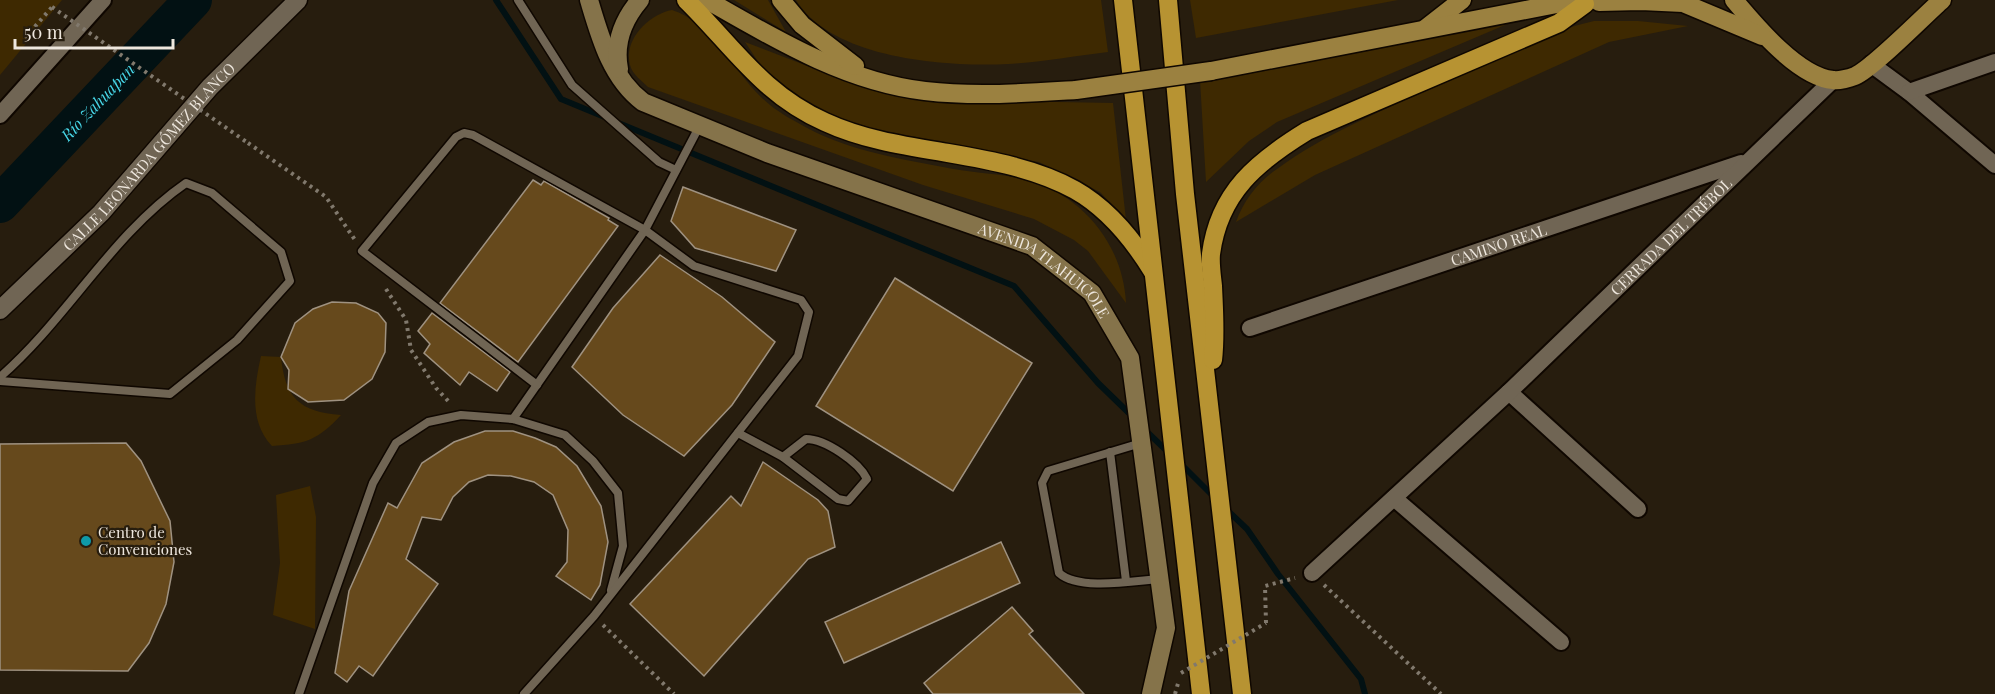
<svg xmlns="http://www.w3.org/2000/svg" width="1995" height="694" font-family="'Playfair Display',serif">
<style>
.green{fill:#3e2901}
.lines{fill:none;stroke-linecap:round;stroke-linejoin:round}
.stream{stroke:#021113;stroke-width:6}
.river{stroke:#021113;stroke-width:38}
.building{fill:#66491c;stroke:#9f9281;stroke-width:1.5}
.service-casing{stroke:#0f0700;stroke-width:11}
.minor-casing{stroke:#0f0700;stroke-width:20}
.tertiary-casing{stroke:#0f0700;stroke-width:21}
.secondary-casing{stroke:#0f0700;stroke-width:21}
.primary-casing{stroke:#0f0700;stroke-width:21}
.motorway-casing{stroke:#0f0700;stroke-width:21}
.path{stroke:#81796d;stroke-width:4;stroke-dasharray:3 4.5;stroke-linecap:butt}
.service{stroke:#706554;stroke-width:8}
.minor{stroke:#706554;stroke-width:16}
.tertiary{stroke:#706554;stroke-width:18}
.secondary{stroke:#85734a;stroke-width:18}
.primary{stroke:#9b8140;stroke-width:18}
.motorway{stroke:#b79332;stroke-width:18}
.primary-bridge-casing{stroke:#0f0700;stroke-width:21;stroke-linecap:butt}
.path-bridge{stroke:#81796d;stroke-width:4;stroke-dasharray:3 4.5;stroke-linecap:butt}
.primary-bridge{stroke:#9b8140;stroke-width:18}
.culture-dot{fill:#0f9aa8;stroke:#271d0e;stroke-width:2}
.labels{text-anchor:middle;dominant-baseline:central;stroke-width:4.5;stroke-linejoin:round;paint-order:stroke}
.street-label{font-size:15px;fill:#eee7de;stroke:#271d0e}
.poi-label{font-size:15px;fill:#eee7de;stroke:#271d0e;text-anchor:start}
.water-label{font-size:16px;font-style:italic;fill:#47d5e6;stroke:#271d0e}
</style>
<rect width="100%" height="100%" fill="#271d0e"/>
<g class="green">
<polygon points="0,0 62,0 0,75"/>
<polygon points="734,0 768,0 786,32"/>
<path d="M796,0H1101L1108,52C1075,56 1042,62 1008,64C945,67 832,59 796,0Z"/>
<polygon points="1190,0 1398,0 1196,38"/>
<path d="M672,10C709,22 731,65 756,92C769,106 783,115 800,124C843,149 894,158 943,167C969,173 997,173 1024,179C1082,194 1123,244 1126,303L1088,251L1074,240L1034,219L923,185L648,87C642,81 632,74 630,65C623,39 650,14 672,10Z"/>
<path d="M1594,21H1638L1688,26L1609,42L1315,175L1236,222C1244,200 1258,182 1277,169C1326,133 1384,110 1439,85C1489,62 1540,33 1594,21Z"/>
<polygon points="1512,22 1277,122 1249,141 1206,182 1200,80"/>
<polygon points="745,42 836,77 869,86 1003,101 1113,103 1126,220 1100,192 1039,162 950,147 859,127 815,112 791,95 761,66"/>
<path d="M261,356L281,357C285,397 299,412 341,415C318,440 306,444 272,446C249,422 254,387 261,356Z"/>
<polygon points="310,486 316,517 315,629 273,615 280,563 276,495"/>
</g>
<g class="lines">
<g class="stream">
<polyline points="496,0 561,99 607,118"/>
<polyline points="616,122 1014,286 1098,383 1133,417"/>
<polyline points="1144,429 1169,453"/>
<polyline points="1181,464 1214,497"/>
<polyline points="1226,509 1247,529 1278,574 1361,679 1365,694"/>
</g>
<path class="river" id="s1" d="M0,204L193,0"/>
</g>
<g class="building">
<polygon points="533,180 541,185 544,181 609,218 608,220 618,226 518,362 440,303"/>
<polygon points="683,187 796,230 776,271 695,248 671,221"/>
<polygon points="660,255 722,297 775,342 732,405 684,456 623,415 572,367 613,308"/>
<polygon points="895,278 1032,363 953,491 816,406"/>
<polygon points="332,302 356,303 378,313 386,323 385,352 372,379 344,400 308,402 288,389 289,370 281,357 295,323 313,309"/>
<polygon points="432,313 510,372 497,391 469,372 460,385 424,353 430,344 418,331"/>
<polygon points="485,431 513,431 535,438 556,447 577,466 601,506 608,542 600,585 591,600 556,576 567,562 568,530 553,495 534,482 511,476 488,475 469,482 453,497 441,520 422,517 406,559 438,584 373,676 359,666 347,682 335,673 349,591 388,503 397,508 422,463 454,442"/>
<polygon points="126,443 141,461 170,521 174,562 166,604 149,643 128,671 0,670 0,444"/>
<polygon points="763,462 818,500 828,511 835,547 808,559 704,676 630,604 731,496 741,506"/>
<polygon points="1001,542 1020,583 844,663 825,622"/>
<polygon points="1012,607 1033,631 1029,634 1084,694 933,694 924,683"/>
</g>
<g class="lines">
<defs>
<g id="service">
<polyline points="518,0 572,85 659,162 676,170"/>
<path d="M0,377C67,319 112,234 186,183L212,193L281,252L290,281L237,340L170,394L0,381"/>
<polyline points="513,419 645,230 699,127"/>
<polyline points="738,433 783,457"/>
<path d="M806,439C825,439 859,462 867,479L848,501L838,499L783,457Z"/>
<path d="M1141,443L1048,471L1042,483L1059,573C1079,591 1133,581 1159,579"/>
<polyline points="1110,452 1126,581"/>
<polyline points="299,694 373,483 396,443 428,422 461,415 513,419 565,435 593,461 618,493 623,546 611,590"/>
<polyline points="524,694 594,616 798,356 809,312 801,300 694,266 645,230 473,135 464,133 456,137 362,251 537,385"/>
</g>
<g id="minor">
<polyline points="1871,64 1909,92 1995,165"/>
<polyline points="1909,92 1995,62"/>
<polyline points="0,115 103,0"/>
<path id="s2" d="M1250,328L1741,163"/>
<polyline points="1509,392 1638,509"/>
<polyline points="1394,498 1561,642"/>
<path id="s3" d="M1312,573L1509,392L1833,80"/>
</g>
<g id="tertiary">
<path id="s4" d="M0,310L101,213L210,87L298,0"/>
</g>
<g id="secondary">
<path id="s5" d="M589,0C600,37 611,78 643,102L767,153L1032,246L1092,293L1130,358L1166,628L1151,694"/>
<path d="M619,69C614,43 623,20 640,0"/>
</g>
<g id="primary">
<path d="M707,0C775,39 846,82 925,91C976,97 1026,93 1076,90"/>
<polyline points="781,0 802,25 855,66"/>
<path d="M1734,0C1755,25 1798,77 1833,80C1839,81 1850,78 1855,76C1872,69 1925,15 1942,0"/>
<polyline points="1599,2 1641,1 1683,3 1762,36"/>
<polyline points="1426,28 1462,0"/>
<polyline points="1211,71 1567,2"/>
</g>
<g id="motorway">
<path d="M686,0C733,46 762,94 825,122C864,140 906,146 948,153C989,160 1038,169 1075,190C1107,208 1134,241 1153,272"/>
<polyline points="1123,0 1201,694"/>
<polyline points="1168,0 1185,194 1242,694"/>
<path d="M1213,360C1216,335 1214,311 1213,286C1212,276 1210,264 1211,254C1219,192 1258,161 1307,131L1559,23L1585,4"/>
</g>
</defs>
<use href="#service" class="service-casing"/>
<use href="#minor" class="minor-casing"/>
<use href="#tertiary" class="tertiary-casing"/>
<use href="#secondary" class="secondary-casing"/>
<use href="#primary" class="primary-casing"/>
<use href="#motorway" class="motorway-casing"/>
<g class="path">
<polyline points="25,38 52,7"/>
<polyline points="248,143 326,197 355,240"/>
<polyline points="386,289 406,320 411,350 436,388 450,403"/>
<polyline points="1324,585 1441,694"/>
<polyline points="1266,623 1265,586 1295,578"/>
<polyline points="603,625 674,694"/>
<polyline points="1175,694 1179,680"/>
</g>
<use href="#service" class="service"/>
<use href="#minor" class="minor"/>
<use href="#tertiary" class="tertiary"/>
<use href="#secondary" class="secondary"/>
<use href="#primary" class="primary"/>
<use href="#motorway" class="motorway"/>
<defs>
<polyline id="primary-bridge" points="1076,90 1211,71"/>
</defs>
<use href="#primary-bridge" class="primary-bridge-casing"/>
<g class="path-bridge">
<polyline points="52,7 248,143"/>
<polyline points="1181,673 1266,623"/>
</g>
<use href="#primary-bridge" class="primary-bridge"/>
</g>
<circle class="culture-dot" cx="86" cy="541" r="6"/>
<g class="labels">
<g class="street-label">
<text stroke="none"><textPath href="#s4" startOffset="214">CALLE LEONARDA GÓMEZ BLANCO</textPath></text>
<text stroke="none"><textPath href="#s3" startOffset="492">CERRADA DEL TRÉBOL</textPath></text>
<text stroke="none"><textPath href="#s2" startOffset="262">CAMINO REAL</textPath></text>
<text stroke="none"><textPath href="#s5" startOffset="556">AVENIDA TLAHUICOLE</textPath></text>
</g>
<g class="poi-label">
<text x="98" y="532">Centro de<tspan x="98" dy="17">Convenciones</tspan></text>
</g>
<g class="water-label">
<text stroke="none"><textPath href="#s1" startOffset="141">Río Zahuapan</textPath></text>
</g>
</g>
<path d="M15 39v9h158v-9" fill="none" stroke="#eee7de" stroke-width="3"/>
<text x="24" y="39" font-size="18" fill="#eee7de" stroke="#271d0e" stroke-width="4.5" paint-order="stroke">50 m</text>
</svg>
